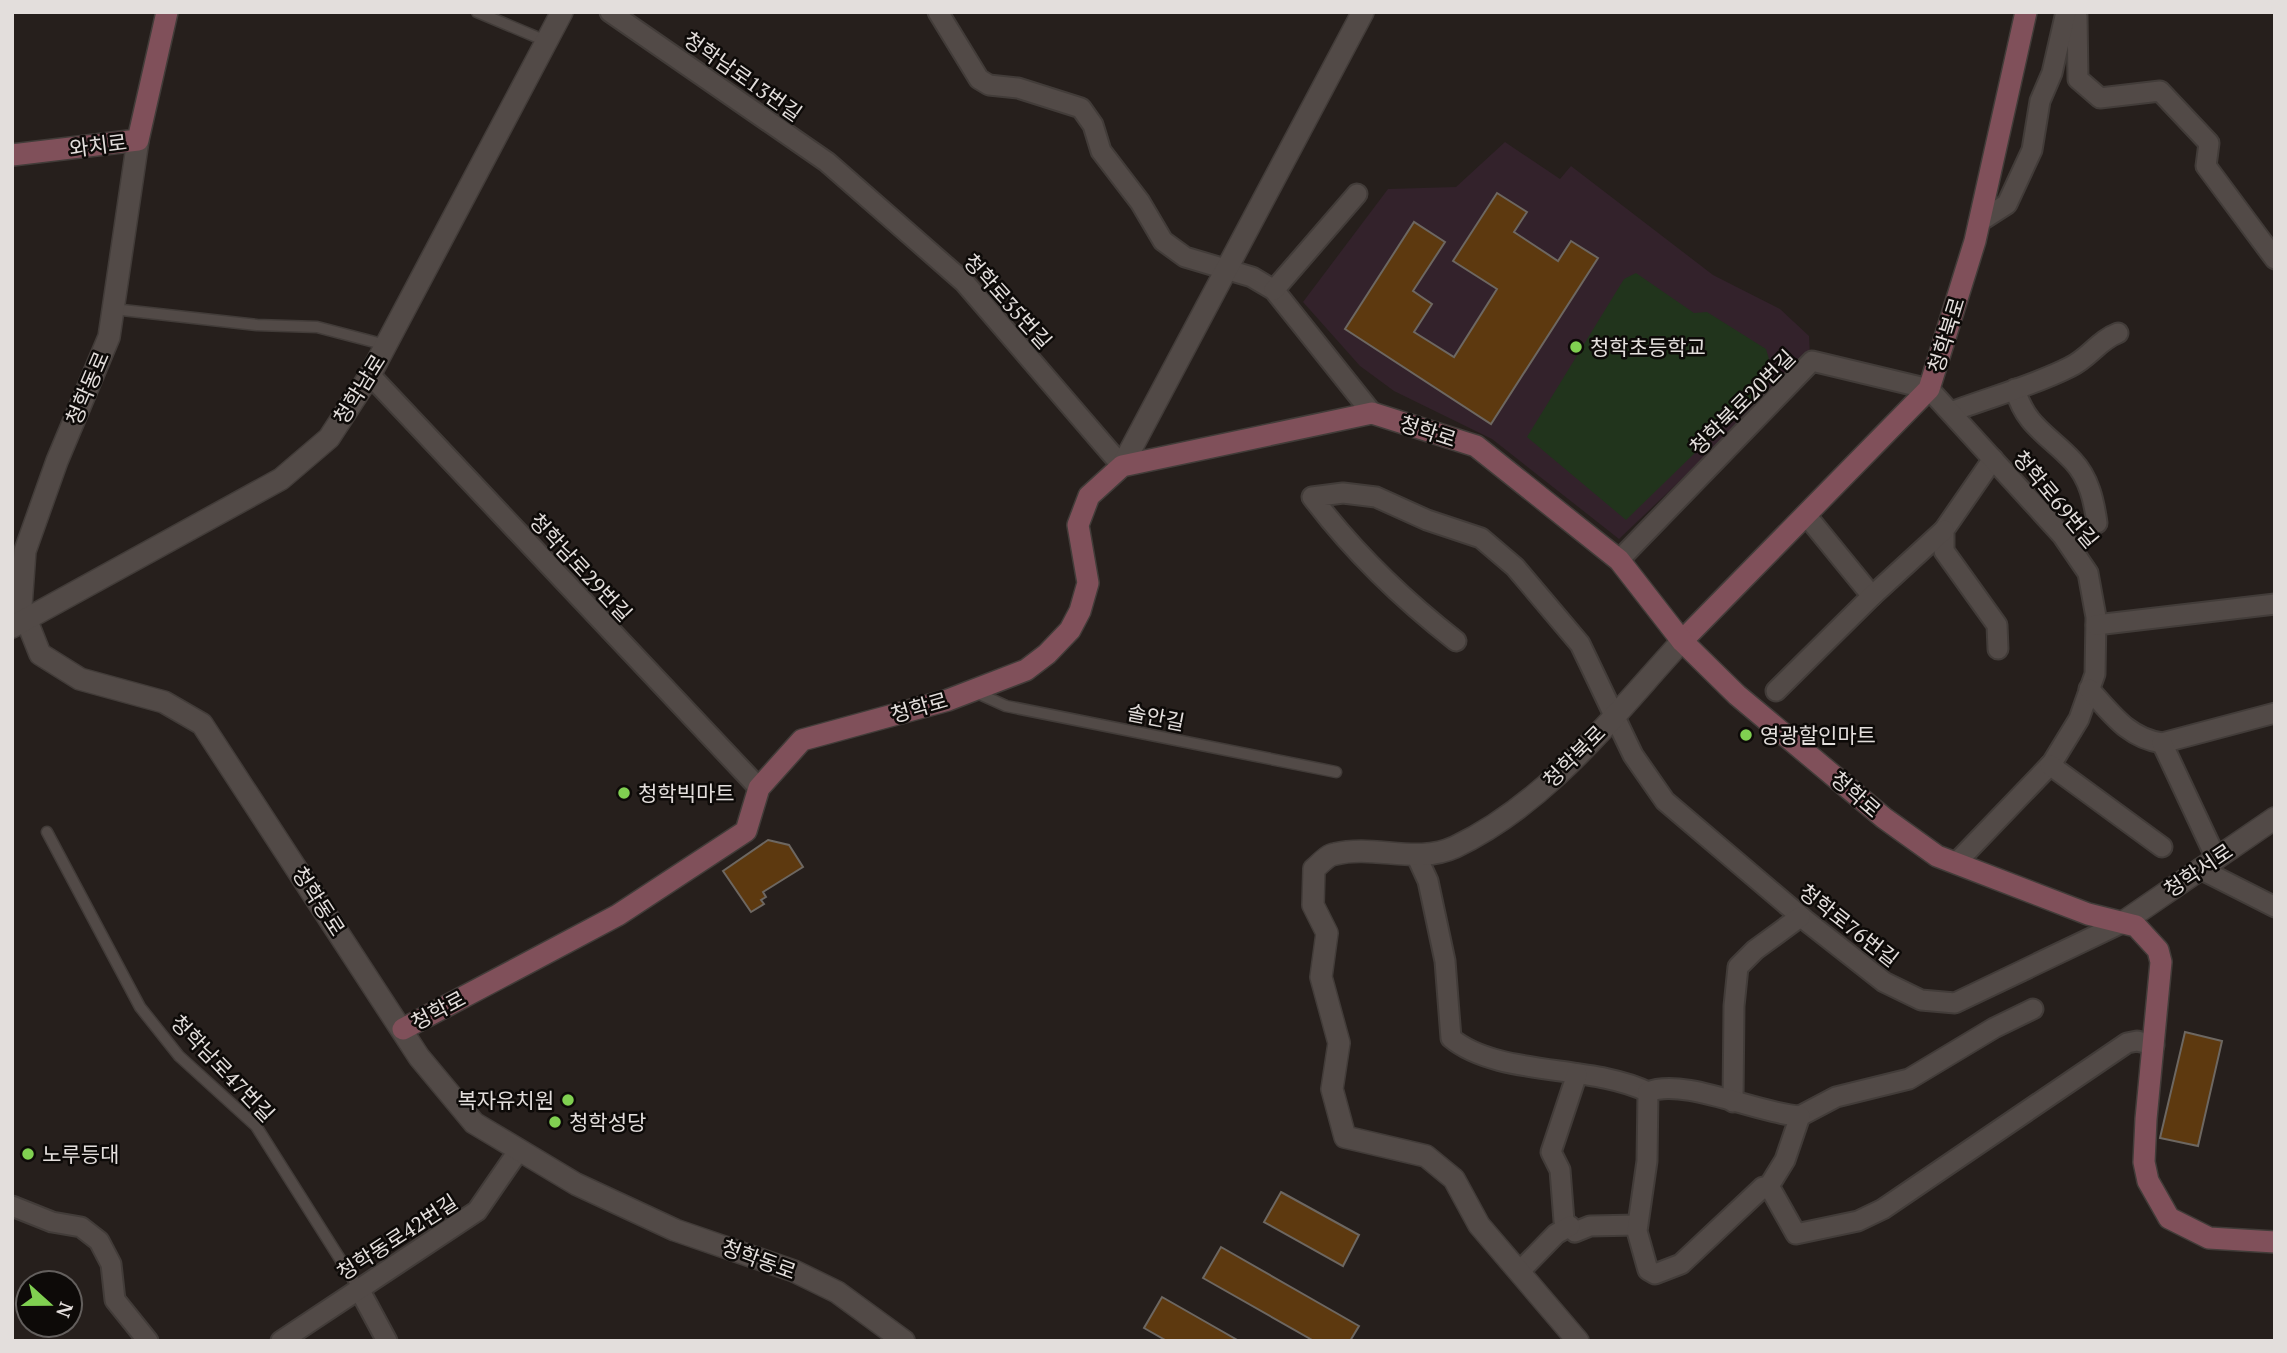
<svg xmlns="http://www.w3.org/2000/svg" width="2287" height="1353" font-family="'PT Serif','Noto Sans KR',serif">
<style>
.education{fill:#33222b}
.pitch{fill:#21341c}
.building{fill:#5d390f;stroke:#6d6761;stroke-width:2}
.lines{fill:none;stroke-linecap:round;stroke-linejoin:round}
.service-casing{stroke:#423c39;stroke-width:13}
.minor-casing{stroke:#423c39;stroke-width:23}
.tertiary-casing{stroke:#423c39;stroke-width:24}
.secondary-casing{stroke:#423c39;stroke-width:24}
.service{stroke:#524a47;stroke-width:10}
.minor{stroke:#524a47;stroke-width:19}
.tertiary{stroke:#524a47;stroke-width:21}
.secondary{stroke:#80505a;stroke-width:21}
.poi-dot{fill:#80d051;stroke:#0d0a08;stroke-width:2.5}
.labels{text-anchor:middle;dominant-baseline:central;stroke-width:5;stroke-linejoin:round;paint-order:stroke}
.street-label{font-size:21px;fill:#e3dedc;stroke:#0d0a08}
.poi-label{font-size:21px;fill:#e3dedc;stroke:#0d0a08;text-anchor:start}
</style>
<rect width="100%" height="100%" fill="#261f1c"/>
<polygon class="education" points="1505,142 1560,179 1571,166 1713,275 1780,309 1809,336 1810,357 1619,539 1492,439 1394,391 1360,366 1303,302 1388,189 1456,187"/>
<polygon class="pitch" points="1636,273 1694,313 1707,312 1766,349 1774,376 1626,520 1527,437 1624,279"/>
<g class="building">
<polygon points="1497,193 1527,212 1514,232 1558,261 1571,241 1598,258 1491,424 1345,329 1414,222 1445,242 1413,291 1432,304 1414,332 1454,357 1497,289 1453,261"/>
<polygon points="768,840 789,845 803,867 763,892 766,897 761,900 764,904 751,912 723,871"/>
<polygon points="2185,1032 2222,1041 2198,1146 2160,1138"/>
<polygon points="1281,1192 1359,1235 1343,1266 1264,1222"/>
<polygon points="1221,1247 1359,1326 1350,1341 1314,1341 1203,1278"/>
<polygon points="1162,1297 1239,1341 1167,1341 1144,1328"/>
</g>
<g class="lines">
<defs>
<g id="service">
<polyline points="477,12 546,41"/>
<polyline points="113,309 257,325 317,327 386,345"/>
<polyline points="975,692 1006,706 1336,772"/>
<polyline points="47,832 140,1007 179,1056 256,1126 359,1289"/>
</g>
<g id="minor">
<polyline points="610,12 827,162 964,282 1122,466"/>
<polyline points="938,12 979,79 989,85 1018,88 1081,108 1093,125 1101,151 1140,202 1163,241 1185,257 1252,277 1274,290 1372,413"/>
<polyline points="2077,16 2078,79 2100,98 2160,91 2209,143 2206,166 2275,259"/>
<polyline points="1979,222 2007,204 2032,150 2040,101 2052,73 2066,12"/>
<polyline points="1274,290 1357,194"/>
<polyline points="370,375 759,788"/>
<path d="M2015,389C2026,427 2048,434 2073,461C2089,478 2094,501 2097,523"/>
<path d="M1951,412C1990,397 2033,386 2070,367C2089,358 2099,340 2118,333"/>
<polyline points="1993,459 1944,530 1944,551 1997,625 1998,649"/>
<polyline points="1806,515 1872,596"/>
<polyline points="1619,560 1812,361 1929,389 2062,535 2088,573 2096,617 2095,674 2079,719 2052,763 1956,863"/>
<polyline points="2096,625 2275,604"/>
<path d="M1456,641C1401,598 1354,553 1312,497L1343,493L1376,497L1427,520L1481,538L1515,567L1580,644L1633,755L1665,801L1805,920L1884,982L1921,1000L1955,1003L2122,923"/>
<path d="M2089,689C2112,714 2128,738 2162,743L2275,713"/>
<polyline points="1776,691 1872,596 1944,530"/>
<polyline points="2162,743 2216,858"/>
<polyline points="2050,765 2162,847"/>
<path d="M1417,857L1428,881L1445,961L1451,1038C1498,1077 1592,1064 1648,1092"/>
<polyline points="2200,869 2275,907"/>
<polyline points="1577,1074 1551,1152 1560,1170 1564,1221 1575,1232 1590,1226 1637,1225"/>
<polyline points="1733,1102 1734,1006 1738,967 1755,950 1800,917"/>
<polyline points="1800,1116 1836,1097 1909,1079 1994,1028 2033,1009"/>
<path d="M1769,1186L1785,1160L1800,1116C1759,1114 1683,1077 1648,1092L1647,1161L1637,1231L1648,1270L1655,1274L1681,1264L1763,1187L1769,1186L1796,1234L1858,1221L1883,1209L2127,1043L2137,1041L2154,1045"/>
<polyline points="12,1206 52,1222 81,1227 99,1241 111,1264 115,1300 148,1341"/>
<polyline points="1519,1272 1556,1234 1570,1226"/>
<polyline points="359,1289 387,1341"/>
<polyline points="281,1341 477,1211 519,1150"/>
</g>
<g id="tertiary">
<polyline points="138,140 109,337 57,461 25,551 21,606 40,654 80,679 164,702 202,724 419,1057 474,1123 576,1184 675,1230 794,1271 837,1292 904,1341"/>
<polyline points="1122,466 1363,12"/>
<polyline points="12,627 281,479 329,438 370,375 562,12"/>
<polyline points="2122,923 2275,818"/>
<path d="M1578,1341L1479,1225L1454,1179L1426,1156L1345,1137L1332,1089L1339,1043L1321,977L1327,933L1313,905L1314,869C1320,864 1327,855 1335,854C1375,844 1416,865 1455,847C1549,802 1613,716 1682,641"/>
</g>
<g id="secondary">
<polyline points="12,155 138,140 167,12"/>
<polyline points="1682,641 1929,389 1975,241 2026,12"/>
<polyline points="403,1029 618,915 746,831 759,788 802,740 948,700 1026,670 1047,654 1070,630 1080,611 1088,583 1078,525 1089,496 1122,466 1372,413 1476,446 1619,560 1682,641 1737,695 1884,818 1937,856 2088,914 2136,926 2158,950 2161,962 2146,1119 2144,1162 2148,1181 2169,1218 2209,1238 2275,1242"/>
</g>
</defs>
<use href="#service" class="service-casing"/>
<use href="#minor" class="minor-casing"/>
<use href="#tertiary" class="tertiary-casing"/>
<use href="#secondary" class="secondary-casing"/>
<use href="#service" class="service"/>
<use href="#minor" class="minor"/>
<use href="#tertiary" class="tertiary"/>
<use href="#secondary" class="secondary"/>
</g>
<g class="poi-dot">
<circle cx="1576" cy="347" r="7"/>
<circle cx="1746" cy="735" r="7"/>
<circle cx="624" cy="793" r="7"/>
<circle cx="568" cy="1100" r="7"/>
<circle cx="555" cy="1122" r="7"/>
<circle cx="28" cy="1154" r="7"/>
</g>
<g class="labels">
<g class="street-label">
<text transform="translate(743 76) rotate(35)">청학남로13번길</text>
<text transform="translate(98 145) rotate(-7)">와치로</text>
<text transform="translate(1008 301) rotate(48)">청학로35번길</text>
<text transform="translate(1946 335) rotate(-73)">청학북로</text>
<text transform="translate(87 388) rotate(-67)">청학동로</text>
<text transform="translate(359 389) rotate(-58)">청학남로</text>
<text transform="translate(1742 402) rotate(-45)">청학북로20번길</text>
<text transform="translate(1428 431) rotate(18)">청학로</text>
<text transform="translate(2056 499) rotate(50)">청학로69번길</text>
<text transform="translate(581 567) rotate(47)">청학남로29번길</text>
<text transform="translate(919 707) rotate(-16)">청학로</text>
<text transform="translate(1156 717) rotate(11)">솔안길</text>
<text transform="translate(1574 756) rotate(-45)">청학북로</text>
<text transform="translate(1856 794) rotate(41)">청학로</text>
<text transform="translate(2198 870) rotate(-34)">청학서로</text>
<text transform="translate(319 901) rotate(57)">청학동로</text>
<text transform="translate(1849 925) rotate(38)">청학로76번길</text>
<text transform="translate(438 1010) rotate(-28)">청학로</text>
<text transform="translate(223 1068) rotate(46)">청학남로47번길</text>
<text transform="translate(397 1237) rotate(-33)">청학동로42번길</text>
<text transform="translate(759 1259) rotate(20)">청학동로</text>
</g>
<g class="poi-label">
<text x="1590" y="347">청학초등학교</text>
<text x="1760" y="735">영광할인마트</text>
<text x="638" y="793">청학빅마트</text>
<text x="554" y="1100" text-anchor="end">복자유치원</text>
<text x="569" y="1122">청학성당</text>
<text x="42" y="1154">노루등대</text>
</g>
</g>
<rect width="2287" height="1353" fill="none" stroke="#e3dedc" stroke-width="28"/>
<g transform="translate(49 1304) rotate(111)"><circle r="33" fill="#0d0a08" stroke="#635f5d" stroke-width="2"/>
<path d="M0-5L12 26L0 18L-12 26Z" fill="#80d051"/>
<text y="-10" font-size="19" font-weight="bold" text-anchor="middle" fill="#e3dedc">N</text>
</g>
</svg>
